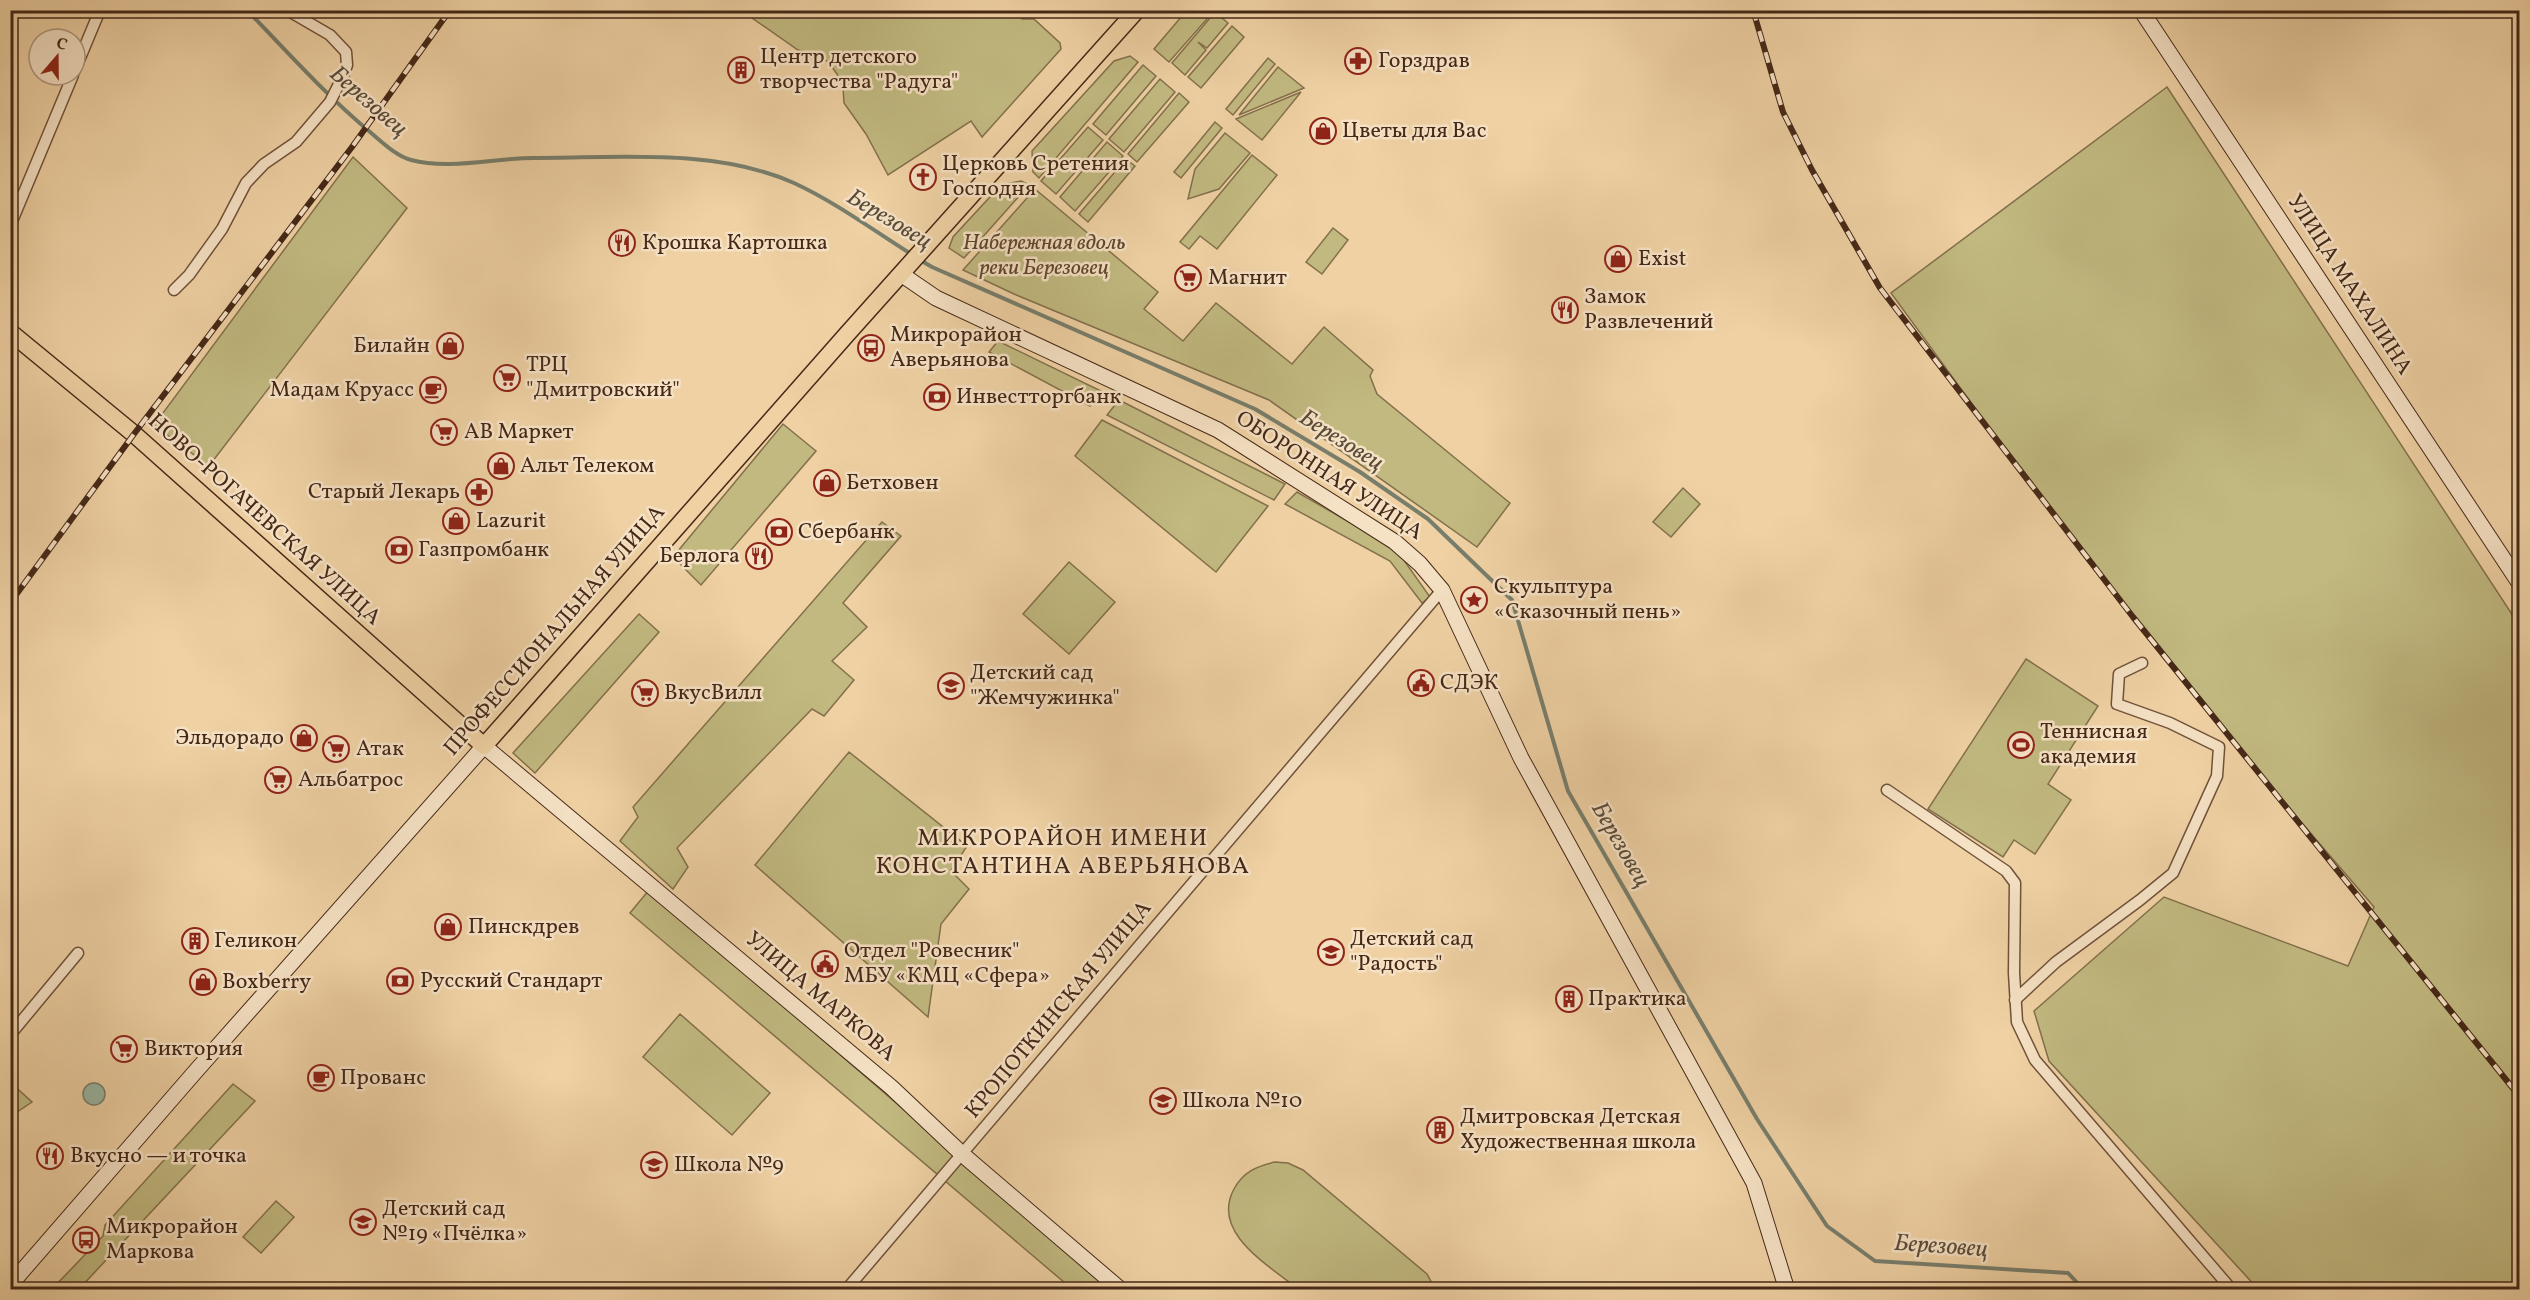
<svg xmlns="http://www.w3.org/2000/svg" width="2530" height="1300" font-family="Vollkorn,serif">
<style>
.green{fill:#c1b980;stroke:#83704c;stroke-width:1.5}
.water{fill:#9ab7a4;stroke:#787e6c;stroke-width:1.5}
.lines{fill:none;stroke-linecap:round;stroke-linejoin:round}
.stream{stroke:#787e6c;stroke-width:4}
.street-casing{stroke:#70523a;stroke-width:13}
.secondary-casing{stroke:#452817;stroke-width:17}
.primary-casing{stroke:#452817;stroke-width:19}
.street{stroke:#f5e1c4;stroke-width:10}
.secondary{stroke:#f5e1c4;stroke-width:15}
.primary{stroke:#efd1a4;stroke-width:16}
.rail-casing{stroke:#452817;stroke-width:6}
.rail{stroke:#f5e1c4;stroke-width:4;stroke-dasharray:11;stroke-linecap:butt}
.labels{text-anchor:middle;dominant-baseline:central;stroke-width:5;stroke-linejoin:round;paint-order:stroke}
.poi-label{font-size:22px;fill:#452817;stroke:#f5e1c4;text-anchor:start}
.park-label{font-size:22px;font-style:italic;fill:#5e452c;stroke:#f5e1c4}
.street-label{font-size:22px;fill:#452817;stroke:#f5e1c4}
.water-label{font-size:24px;font-style:italic;fill:#5a4c3a;stroke:#f5e1c4}
.neighbourhood-label{font-size:24px;letter-spacing:1.5px;fill:#452817;stroke:#f5e1c4}
</style>
<rect width="100%" height="100%" fill="#efd1a4"/>
<filter id="stains"><feTurbulence type="fractalNoise" baseFrequency=".00333" numOctaves="4"/><feColorMatrix values="0 0 0 0 .2 0 0 0 0 .09 0 0 0 0 .02 0 0 0 .5 -.17"/></filter>
<radialGradient id="worn" r=".72"><stop offset=".6" stop-color="#630" stop-opacity="0"/><stop offset="1" stop-color="#630" stop-opacity=".3"/></radialGradient>
<g class="green">
<polygon points="1187,10 1214,11 1169,62 1154,49"/>
<polygon points="742,11 1014,11 1022,19 1034,19 1060,43 1061,49 982,137 971,121 888,175 866,134 844,103 843,87 837,74 829,63 820,56 798,50"/>
<polygon points="1215,12 1228,23 1207,48 1198,42 1206,50 1185,75 1172,63"/>
<polygon points="1232,26 1244,37 1201,88 1188,77"/>
<polygon points="1130,56 1138,62 1039,178 1033,172 1032,151 1114,61"/>
<polygon points="1268,58 1275,64 1233,115 1226,109"/>
<polygon points="1143,65 1156,76 1106,135 1093,124"/>
<polygon points="1278,67 1304,88 1239,115"/>
<polygon points="1160,79 1175,92 1124,152 1109,139"/>
<polygon points="2167,87 2519,625 2519,1289 2258,1289 2049,1061 2034,1011 2164,897 2348,966 2374,907 2239,750 2081,553 1891,293"/>
<polygon points="1301,92 1262,140 1236,119"/>
<polygon points="1179,93 1189,102 1137,162 1128,154"/>
<polygon points="1215,122 1222,128 1181,178 1174,172"/>
<polygon points="1088,127 1103,140 1056,194 1041,181"/>
<polygon points="1225,133 1250,153 1219,189 1188,199 1195,169"/>
<polygon points="1107,142 1123,156 1075,211 1060,197"/>
<polygon points="1252,155 1277,175 1217,249 1200,236 1189,249 1180,242"/>
<polygon points="353,157 407,208 209,466 154,425"/>
<polygon points="1126,159 1135,166 1088,222 1079,214"/>
<polygon points="1021,181 1029,185 964,258 949,248 953,237 1001,185"/>
<polygon points="1035,189 1158,292 1144,309 1183,341 1216,303 1292,364 1324,327 1373,370 1370,376 1377,394 1510,503 1477,547 1269,400 1014,294 963,270"/>
<polygon points="1333,228 1348,240 1322,274 1306,262"/>
<polygon points="998,341 1101,391 1090,406 989,352"/>
<polygon points="1119,400 1285,484 1274,500 1107,415"/>
<polygon points="1102,420 1268,506 1216,572 1075,456"/>
<polygon points="783,424 816,451 701,585 673,557"/>
<polygon points="1683,488 1700,504 1671,537 1653,522"/>
<polygon points="1297,492 1396,549 1430,597 1422,603 1390,561 1285,504"/>
<polygon points="882,522 901,536 843,603 867,627 832,661 854,680 824,716 812,709 677,848 688,867 673,889 620,841 638,817 633,807"/>
<polygon points="1069,562 1115,602 1069,654 1023,614"/>
<polygon points="639,614 659,632 535,773 513,753"/>
<polygon points="2026,659 2098,706 2048,784 2071,800 2035,854 2014,840 2003,857 1928,809"/>
<polygon points="849,752 967,846 951,871 969,889 941,924 928,1017 755,865"/>
<polygon points="649,890 1112,1289 1072,1289 630,913"/>
<polygon points="680,1014 770,1093 732,1135 643,1057"/>
<polygon points="11,1083 32,1102 11,1116"/>
<polygon points="233,1084 255,1101 79,1289 52,1289 103,1236 105,1225"/>
<path d="M1275,1162L1288,1163L1303,1170L1427,1274L1435,1289H1298C1270,1266 1210,1233 1234,1189C1243,1172 1257,1166 1275,1162Z"/>
<polygon points="276,1201 294,1217 261,1253 243,1237"/>
</g>
<circle class="water" cx="94" cy="1094" r="11"/>
<g class="lines">
<g class="stream">
<path d="M247,10C287,52 326,95 370,132C382,142 396,156 411,160C450,170 494,158 534,158C618,158 716,148 794,183C835,202 873,230 911,254"/>
<polyline points="920,260 932,267 1255,409 1360,472 1428,519 1512,600 1568,791 1757,1119 1827,1226 1875,1261 2068,1273 2084,1290"/>
</g>
<defs>
<g id="street">
<polyline points="75,70 100,10"/>
<polyline points="10,226 73,75"/>
<polyline points="174,290 189,275 222,229 246,183 264,164 296,142 330,102 343,76 347,65 346,52 330,35 287,10"/>
<polyline points="1887,790 2006,871 2015,883 2014,973 2017,1022 2035,1060 2232,1290"/>
<polyline points="2015,1000 2056,962 2140,900 2173,873 2217,776 2219,747 2170,723 2117,704 2119,674 2142,663"/>
<polyline points="10,1035 78,953"/>
<polyline points="846,1290 1442,590"/>
</g>
<g id="secondary">
<polyline points="2141,10 2520,584"/>
<polyline points="901,274 936,298 1218,430 1395,542 1420,564 1442,590 1521,758 1754,1183 1787,1290"/>
<polyline points="10,1285 195,1072 484,746 891,1087 962,1154 1121,1290"/>
</g>
<polyline id="primary" points="10,332 134,434 484,746 848,333 1137,10"/>
</defs>
<use href="#street" class="street-casing"/>
<use href="#secondary" class="secondary-casing"/>
<use href="#primary" class="primary-casing"/>
<use href="#street" class="street"/>
<use href="#secondary" class="secondary"/>
<use href="#primary" class="primary"/>
<defs>
<g id="rail">
<polyline points="1753,10 1783,112 1812,170 1880,288 2133,617 2520,1097"/>
<polyline points="10,603 134,434 352,147 450,10"/>
</g>
</defs>
<use href="#rail" class="rail-casing"/>
<use href="#rail" class="rail"/>
</g>
<defs>
<symbol id="pharmacy-ring" viewBox="-11 -11 22 22"><circle r="9.5" fill="#f5e1c4" stroke="#8f2418" stroke-width="1.5"/><path d="M-2-6h4v4h4v4h-4v4h-4v-4h-4v-4h4Z" fill="#8f2418"/></symbol>
<symbol id="building-ring" viewBox="-11 -11 22 22"><circle r="9.5" fill="#f5e1c4" stroke="#8f2418" stroke-width="1.5"/><path d="M-4-6H4V6H1V3H-1V6H-4ZM-2.5-4.3h1.7v1.8h-1.7ZM.8-4.3h1.7v1.8H.8ZM-2.5-1h1.7V.8h-1.7ZM.8-1h1.7V.8H.8Z" fill="#8f2418"/></symbol>
<symbol id="shop-ring" viewBox="-11 -11 22 22"><circle r="9.5" fill="#f5e1c4" stroke="#8f2418" stroke-width="1.5"/><path d="M-5-2.5h2.3a2.7 3.5 0 0 1 5.4 0H5L5.5 6h-11ZM-1.5-2.5h3a1.5 2.3 0 0 0-3 0Z" fill="#8f2418"/></symbol>
<symbol id="church-ring" viewBox="-11 -11 22 22"><circle r="9.5" fill="#f5e1c4" stroke="#8f2418" stroke-width="1.5"/><path d="M-1.2-6h2.4v3.5h3.3v2.4h-3.3V6h-2.4V-.1h-3.3v-2.4h3.3Z" fill="#8f2418"/></symbol>
<symbol id="restaurant-ring" viewBox="-11 -11 22 22"><circle r="9.5" fill="#f5e1c4" stroke="#8f2418" stroke-width="1.5"/><path d="M-5-6h1v4h1v-4h1v4h1v-4h1v5L-1.5 .5V6h-2V.5L-5-1ZM5-6V6H3V1.5H1.5Q1.5-4 5-6Z" fill="#8f2418"/></symbol>
<symbol id="supermarket-ring" viewBox="-11 -11 22 22"><circle r="9.5" fill="#f5e1c4" stroke="#8f2418" stroke-width="1.5"/><path d="M-6-5.5h2.5l.6 2H6L4.5 2H-2.5L-4.4-4H-6ZM-1.5 3.2a1.3 1.3 0 1 0 .1 0ZM3 3.2a1.3 1.3 0 1 0 .1 0Z" fill="#8f2418"/></symbol>
<symbol id="bus-ring" viewBox="-11 -11 22 22"><circle r="9.5" fill="#f5e1c4" stroke="#8f2418" stroke-width="1.5"/><path d="M-5-6H5V4H4V6H2V4H-2V6H-4V4H-5ZM-3.5-4V0h7V-4ZM-3.5 1.2v1.5H-2V1.2ZM2 1.2v1.5H3.5V1.2Z" fill="#8f2418"/></symbol>
<symbol id="cafe-ring" viewBox="-11 -11 22 22"><circle r="9.5" fill="#f5e1c4" stroke="#8f2418" stroke-width="1.5"/><path d="M-5.5-4.5H6V0H3Q3 3.5 0 3.5H-2.5Q-5.5 3.5-5.5 0ZM3-3.2v2h1.7v-2ZM-6 4.5H4V6H-6Z" fill="#8f2418"/></symbol>
<symbol id="bank-ring" viewBox="-11 -11 22 22"><circle r="9.5" fill="#f5e1c4" stroke="#8f2418" stroke-width="1.5"/><path d="M-6-4H6V4H-6ZM0-2.3a2.3 2.3 0 1 0 0 4.6a2.3 2.3 0 1 0 0-4.6Z" fill="#8f2418"/></symbol>
<symbol id="sight-ring" viewBox="-11 -11 22 22"><circle r="9.5" fill="#f5e1c4" stroke="#8f2418" stroke-width="1.5"/><path d="M0-6L1.8-2.2L6-1.7L2.9 1.2L3.7 5.4L0 3.3L-3.7 5.4L-2.9 1.2L-6-1.7L-1.8-2.2Z" fill="#8f2418"/></symbol>
<symbol id="civic-ring" viewBox="-11 -11 22 22"><circle r="9.5" fill="#f5e1c4" stroke="#8f2418" stroke-width="1.5"/><path d="M-.6-6.5H3V-4.5H.6V-3L4-1V1h2V6H-6V1h2V-1L-.6-3ZM-1.2 2.5V6h2.4V2.5Z" fill="#8f2418"/></symbol>
<symbol id="school-ring" viewBox="-11 -11 22 22"><circle r="9.5" fill="#f5e1c4" stroke="#8f2418" stroke-width="1.5"/><path d="M0-5L7-2L0 1L-7-2ZM-4 1L0 2.5L4 1V4Q0 6-4 4Z" fill="#8f2418"/></symbol>
<symbol id="stadium-ring" viewBox="-11 -11 22 22"><circle r="9.5" fill="#f5e1c4" stroke="#8f2418" stroke-width="1.5"/><path d="M0-5a6.5 5 0 1 0 0 10a6.5 5 0 1 0 0-10ZM-3.5-1.8h7v3.6h-7Z" fill="#8f2418"/></symbol>
</defs>
<g fill-rule="evenodd">
<use href="#pharmacy-ring" x="1343" y="46" width="30" height="30"/>
<use href="#building-ring" x="726" y="55" width="30" height="30"/>
<use href="#shop-ring" x="1308" y="116" width="30" height="30"/>
<use href="#church-ring" x="908" y="162" width="30" height="30"/>
<use href="#restaurant-ring" x="607" y="228" width="30" height="30"/>
<use href="#shop-ring" x="1603" y="244" width="30" height="30"/>
<use href="#supermarket-ring" x="1173" y="263" width="30" height="30"/>
<use href="#restaurant-ring" x="1550" y="295" width="30" height="30"/>
<use href="#shop-ring" x="435" y="331" width="30" height="30"/>
<use href="#bus-ring" x="856" y="333" width="30" height="30"/>
<use href="#supermarket-ring" x="492" y="363" width="30" height="30"/>
<use href="#cafe-ring" x="418" y="375" width="30" height="30"/>
<use href="#bank-ring" x="922" y="382" width="30" height="30"/>
<use href="#supermarket-ring" x="429" y="417" width="30" height="30"/>
<use href="#shop-ring" x="486" y="451" width="30" height="30"/>
<use href="#shop-ring" x="812" y="468" width="30" height="30"/>
<use href="#pharmacy-ring" x="464" y="477" width="30" height="30"/>
<use href="#shop-ring" x="441" y="506" width="30" height="30"/>
<use href="#bank-ring" x="764" y="517" width="30" height="30"/>
<use href="#bank-ring" x="384" y="535" width="30" height="30"/>
<use href="#restaurant-ring" x="744" y="541" width="30" height="30"/>
<use href="#sight-ring" x="1459" y="585" width="30" height="30"/>
<use href="#civic-ring" x="1406" y="668" width="30" height="30"/>
<use href="#school-ring" x="936" y="671" width="30" height="30"/>
<use href="#supermarket-ring" x="630" y="678" width="30" height="30"/>
<use href="#shop-ring" x="289" y="723" width="30" height="30"/>
<use href="#stadium-ring" x="2006" y="730" width="30" height="30"/>
<use href="#supermarket-ring" x="321" y="734" width="30" height="30"/>
<use href="#supermarket-ring" x="263" y="765" width="30" height="30"/>
<use href="#shop-ring" x="433" y="912" width="30" height="30"/>
<use href="#building-ring" x="180" y="926" width="30" height="30"/>
<use href="#school-ring" x="1316" y="937" width="30" height="30"/>
<use href="#civic-ring" x="810" y="949" width="30" height="30"/>
<use href="#bank-ring" x="385" y="966" width="30" height="30"/>
<use href="#shop-ring" x="188" y="967" width="30" height="30"/>
<use href="#building-ring" x="1554" y="984" width="30" height="30"/>
<use href="#supermarket-ring" x="109" y="1034" width="30" height="30"/>
<use href="#cafe-ring" x="306" y="1063" width="30" height="30"/>
<use href="#school-ring" x="1148" y="1086" width="30" height="30"/>
<use href="#building-ring" x="1425" y="1115" width="30" height="30"/>
<use href="#restaurant-ring" x="35" y="1141" width="30" height="30"/>
<use href="#school-ring" x="639" y="1150" width="30" height="30"/>
<use href="#school-ring" x="348" y="1207" width="30" height="30"/>
<use href="#bus-ring" x="71" y="1225" width="30" height="30"/>
</g>
<g class="labels">
<g class="poi-label">
<text x="760" y="57">Центр детского<tspan x="760" dy="25">творчества "Радуга"</tspan></text>
<text x="1378" y="61">Горздрав</text>
<text x="1342" y="131">Цветы для Вас</text>
<text x="942" y="164">Церковь Сретения<tspan x="942" dy="25">Господня</tspan></text>
<text x="642" y="243">Крошка Картошка</text>
<text x="1638" y="259">Exist</text>
<text x="1208" y="278">Магнит</text>
<text x="1584" y="297">Замок<tspan x="1584" dy="25">Развлечений</tspan></text>
<text x="890" y="335">Микрорайон<tspan x="890" dy="25">Аверьянова</tspan></text>
<text x="430" y="346" text-anchor="end">Билайн</text>
<text x="526" y="365">ТРЦ<tspan x="526" dy="25">"Дмитровский"</tspan></text>
<text x="414" y="390" text-anchor="end">Мадам Круасс</text>
<text x="956" y="397">Инвестторгбанк</text>
<text x="464" y="432">АВ Маркет</text>
<text x="520" y="466">Альт Телеком</text>
<text x="846" y="483">Бетховен</text>
<text x="460" y="492" text-anchor="end">Старый Лекарь</text>
<text x="476" y="521">Lazurit</text>
<text x="798" y="532">Сбербанк</text>
<text x="418" y="550">Газпромбанк</text>
<text x="740" y="556" text-anchor="end">Берлога</text>
<text x="1494" y="587">Скульптура<tspan x="1494" dy="25">«Сказочный пень»</tspan></text>
<text x="970" y="673">Детский сад<tspan x="970" dy="25">"Жемчужинка"</tspan></text>
<text x="1440" y="683">СДЭК</text>
<text x="664" y="693">ВкусВилл</text>
<text x="2040" y="732">Теннисная<tspan x="2040" dy="25">академия</tspan></text>
<text x="284" y="738" text-anchor="end">Эльдорадо</text>
<text x="356" y="749">Атак</text>
<text x="298" y="780">Альбатрос</text>
<text x="468" y="927">Пинскдрев</text>
<text x="1350" y="939">Детский сад<tspan x="1350" dy="25">"Радость"</tspan></text>
<text x="214" y="941">Геликон</text>
<text x="844" y="951">Отдел "Ровесник"<tspan x="844" dy="25">МБУ «КМЦ «Сфера»</tspan></text>
<text x="420" y="981">Русский Стандарт</text>
<text x="222" y="982">Boxberry</text>
<text x="1588" y="999">Практика</text>
<text x="144" y="1049">Виктория</text>
<text x="340" y="1078">Прованс</text>
<text x="1182" y="1101">Школа №10</text>
<text x="1460" y="1117">Дмитровская Детская<tspan x="1460" dy="25">Художественная школа</tspan></text>
<text x="70" y="1156">Вкусно — и точка</text>
<text x="674" y="1165">Школа №9</text>
<text x="382" y="1209">Детский сад<tspan x="382" dy="25">№19 «Пчёлка»</tspan></text>
<text x="106" y="1227">Микрорайон<tspan x="106" dy="25">Маркова</tspan></text>
</g>
<g class="park-label">
<text x="1044" y="243">Набережная вдоль<tspan x="1044" dy="25">реки Березовец</tspan></text>
</g>
<g class="street-label">
<text transform="translate(2349 285) rotate(57)">УЛИЦА МАХАЛИНА</text>
<text transform="translate(1329 476) rotate(33)">ОБОРОННАЯ УЛИЦА</text>
<text transform="translate(264 520) rotate(42)">НОВО-РОГАЧЕВСКАЯ УЛИЦА</text>
<text transform="translate(555 631) rotate(-49)">ПРОФЕССИОНАЛЬНАЯ УЛИЦА</text>
<text transform="translate(820 997) rotate(40)">УЛИЦА МАРКОВА</text>
<text transform="translate(1059 1010) rotate(-50)">КРОПОТКИНСКАЯ УЛИЦА</text>
</g>
<g class="water-label">
<text transform="translate(368 102) rotate(41)">Березовец</text>
<text transform="translate(889 220) rotate(31)">Березовец</text>
<text transform="translate(1341 441) rotate(32)">Березовец</text>
<text transform="translate(1620 845) rotate(60)">Березовец</text>
<text transform="translate(1941 1247) rotate(4)">Березовец</text>
</g>
<g class="neighbourhood-label">
<text x="1063" y="839">МИКРОРАЙОН ИМЕНИ<tspan x="1063" dy="28">КОНСТАНТИНА АВЕРЬЯНОВА</tspan></text>
</g>
</g>
<rect width="2530" height="1300" fill="none" stroke="#efd1a4" stroke-width="36"/>
<rect x="12" y="12" width="2506" height="1276" fill="none" stroke="#452817" stroke-width="3"/>
<rect x="18" y="18" width="2494" height="1264" fill="none" stroke="#452817" stroke-width="1.5"/>
<g transform="translate(57 57) rotate(20)"><circle r="28" fill="#f5e1c4" stroke="#af977f" stroke-width="1.5"/>
<path d="M0-4.5L10 22L0 15L-10 22Z" fill="#8f2418"/>
<text y="-9" font-size="16" font-weight="bold" text-anchor="middle" fill="#452817">С</text>
</g>
<rect width="100%" height="100%" filter="url(#stains)"/>
<rect width="100%" height="100%" fill="url(#worn)"/>
</svg>
